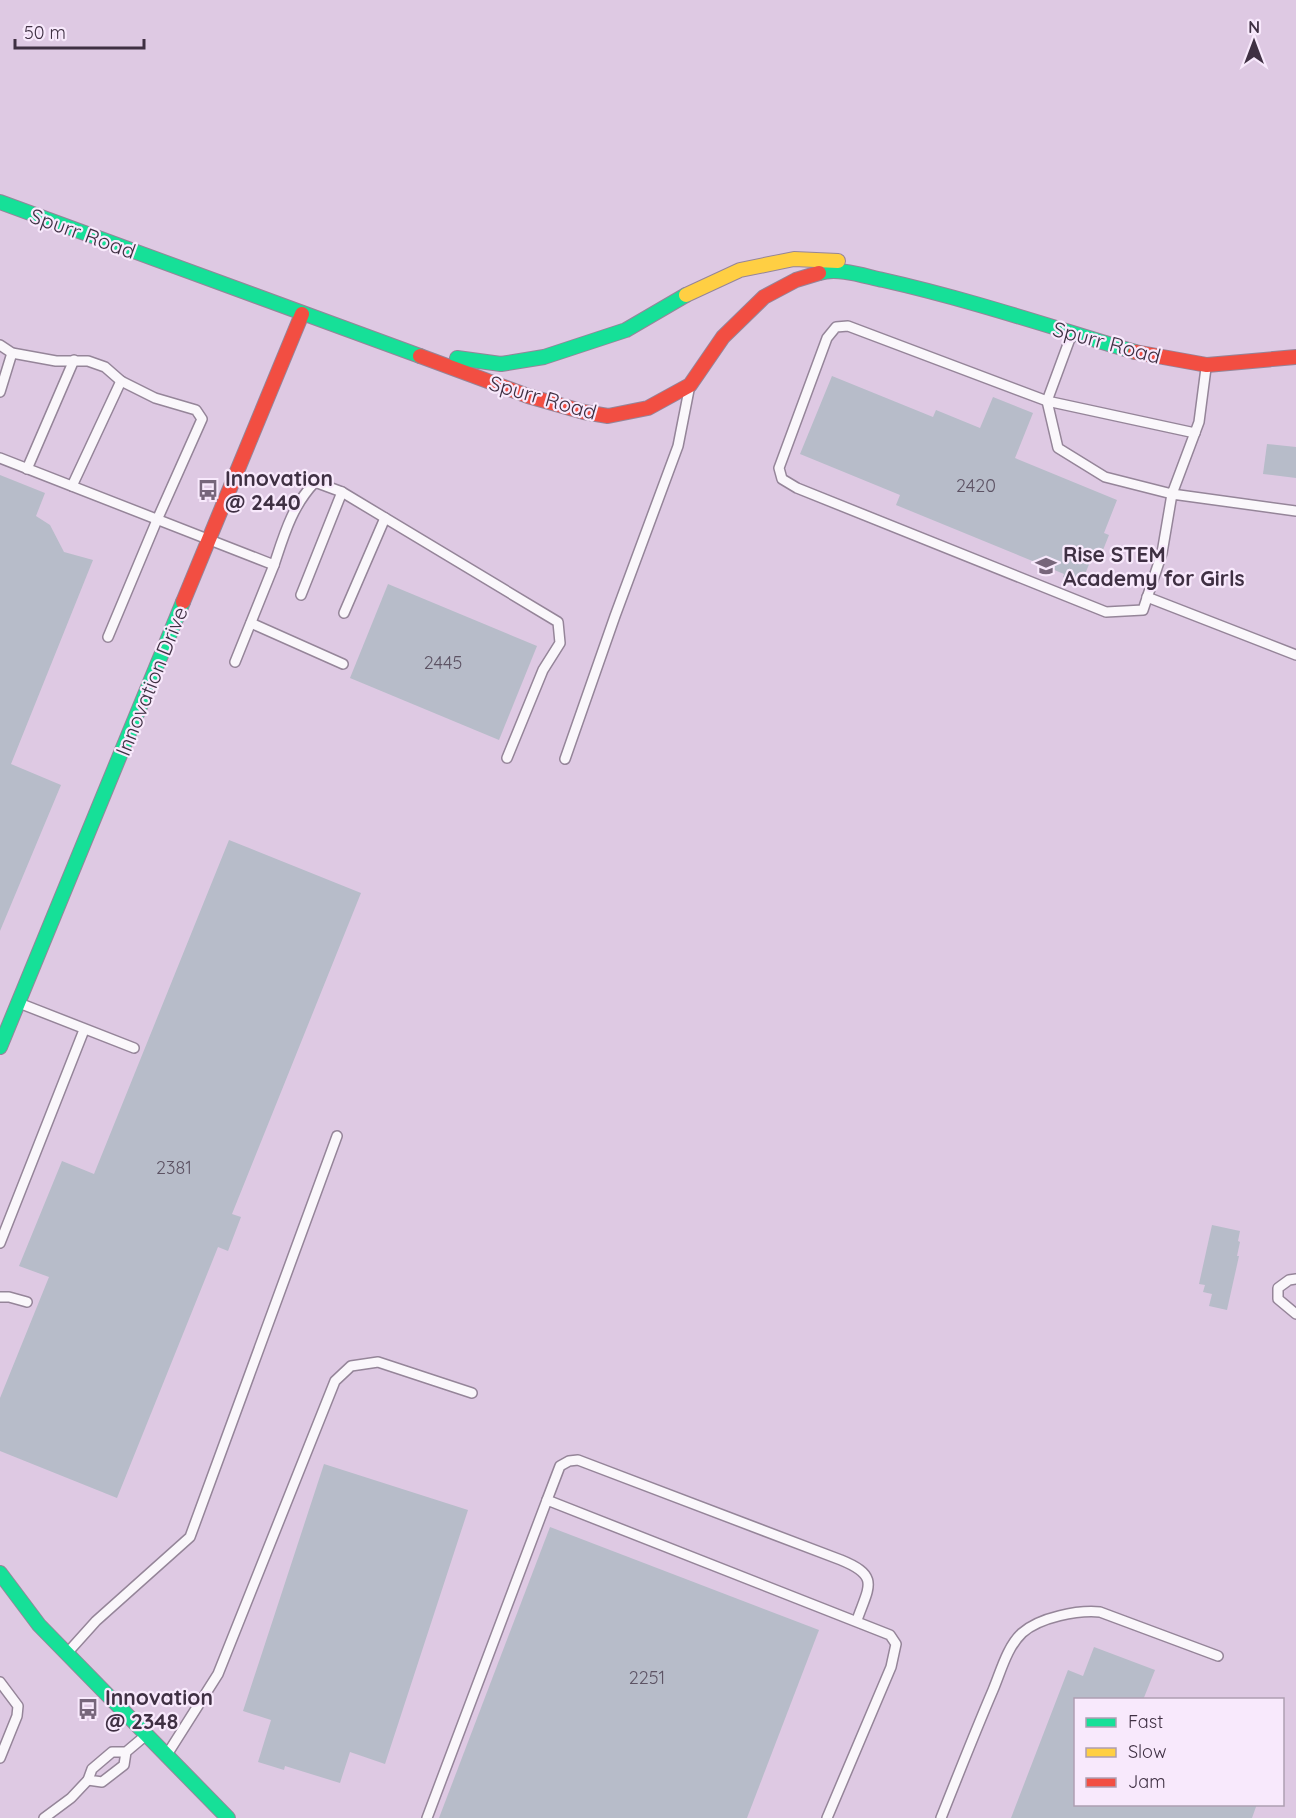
<svg xmlns="http://www.w3.org/2000/svg" width="1296" height="1818" font-family="Quicksand,sans-serif">
<style>
.building{fill:#b7bcc9}
.lines{fill:none;stroke-linecap:round;stroke-linejoin:round}
.lane-casing{stroke:#958599;stroke-width:12}
.fast-casing{stroke:#958599;stroke-width:16}
.slow-casing{stroke:#958599;stroke-width:16}
.jam-casing{stroke:#958599;stroke-width:16}
.lane{stroke:#faf7fb;stroke-width:9}
.fast{stroke:#16e098;stroke-width:14}
.slow{stroke:#ffcf43;stroke-width:14}
.jam{stroke:#f24e42;stroke-width:14}
.labels{text-anchor:middle;dominant-baseline:central;stroke-width:4.5;stroke-linejoin:round;paint-order:stroke}
.number-label{font-size:18px;fill:#5d5364}
.street-label{font-size:21px;fill:#3f3043;stroke:#f8e9fc}
.poi-label{font-size:21px;font-weight:bold;fill:#3f3043;stroke:#f8e9fc;text-anchor:start}
</style>
<rect width="100%" height="100%" fill="#dec9e3"/>
<g class="building">
<polygon points="832,376 933,417 936,410 980,428 993,397 1033,413 1015,458 1117,500 1104,533 1109,535 1101,555 1094,552 1081,584 1063,577 1064,574 896,505 900,495 800,454"/>
<polygon points="1267,444 1296,447 1296,478 1263,474"/>
<polygon points="0,475 45,493 36,516 50,525 64,552 93,560 11,764 61,785 0,931"/>
<polygon points="388,584 537,646 499,740 350,678"/>
<polygon points="229,840 361,893 232,1214 241,1217 228,1251 218,1247 117,1498 0,1451 0,1398 49,1277 19,1266 62,1161 94,1174"/>
<polygon points="1212,1225 1240,1231 1238,1241 1240,1242 1237,1256 1239,1256 1227,1310 1209,1306 1212,1294 1203,1292 1205,1285 1199,1284"/>
<polygon points="324,1464 468,1510 385,1764 350,1752 340,1783 285,1766 284,1770 258,1762 271,1720 243,1711"/>
<polygon points="550,1527 819,1630 747,1818 439,1818"/>
<polygon points="1094,1647 1155,1670 1143,1700 1076,1700 1076,1804 1257,1804 1252,1818 1011,1818 1068,1670 1083,1676"/>
</g>
<g class="lines">
<defs>
<g id="lane">
<polyline points="1071,336 1047,401 1058,448 1105,477 1172,494 1199,422 1206,368"/>
<polyline points="0,345 12,353 56,361 88,361 105,367 121,381 155,398 196,410 202,419 157,520 108,637"/>
<polyline points="0,392 12,353"/>
<polyline points="1195,433 1047,401 848,326 836,327 827,338 779,468 782,479 797,488 1106,612 1143,610 1162,553 1172,494 1296,511"/>
<path d="M0,458L274,565C284,535 292,506 315,482L342,492L558,622L560,643L543,670L507,758"/>
<polyline points="27,469 74,360"/>
<polyline points="72,486 121,381"/>
<polyline points="301,595 342,492"/>
<polyline points="1147,597 1296,655"/>
<polyline points="344,613 385,518"/>
<polyline points="251,623 343,664"/>
<polyline points="235,662 274,565"/>
<polyline points="565,759 615,616 678,446 689,390"/>
<polyline points="19,1003 134,1048"/>
<polyline points="0,1243 84,1030"/>
<polyline points="1296,1279 1289,1280 1278,1288 1278,1299 1296,1314"/>
<polyline points="0,1297 9,1297 27,1302"/>
<path d="M547,1500L560,1466L569,1461L578,1460L841,1560C880,1576 869,1586 857,1620"/>
<polyline points="69,1651 96,1621 190,1537 337,1136"/>
<polyline points="0,1682 18,1706 17,1716 0,1758"/>
<polyline points="126,1752 112,1752 92,1769 88,1780 102,1782 124,1765 126,1752 145,1736"/>
<polyline points="168,1753 218,1674 335,1381 351,1366 378,1362 472,1393"/>
<polyline points="44,1818 71,1798 88,1780"/>
<polyline points="427,1818 547,1500 890,1635 896,1644 891,1667 827,1818"/>
<path d="M941,1818C958,1775 975,1732 993,1690C1001,1671 1007,1647 1022,1633C1040,1617 1078,1610 1100,1612L1218,1656"/>
</g>
<g id="fast">
<polyline points="0,202 420,356"/>
<path d="M819,273C838,267 864,276 883,280C968,299 1051,327 1135,352"/>
<polyline points="457,358 501,364 544,357 626,330 686,295"/>
<polyline points="0,1047 183,602"/>
<polyline points="0,1573 39,1625 228,1818"/>
</g>
<polyline id="slow" points="686,295 740,270 794,259 838,261"/>
<g id="jam">
<polyline points="1135,352 1207,365 1296,357"/>
<polyline points="420,356 528,396 584,412 608,416 648,408 690,385 723,337 764,297 796,280 819,273"/>
<polyline points="183,602 302,314"/>
</g>
</defs>
<use href="#lane" class="lane-casing"/>
<use href="#fast" class="fast-casing"/>
<use href="#slow" class="slow-casing"/>
<use href="#jam" class="jam-casing"/>
<use href="#lane" class="lane"/>
<use href="#fast" class="fast"/>
<use href="#slow" class="slow"/>
<use href="#jam" class="jam"/>
</g>
<defs>
<symbol id="bus-bare" viewBox="-9 -9 18 18"><path d="M-5-6H5V4H4V6H2V4H-2V6H-4V4H-5ZM-3.5-4V0h7V-4ZM-3.5 1.2v1.5H-2V1.2ZM2 1.2v1.5H3.5V1.2Z" fill="#77667b" stroke="#f8e9fc" stroke-width="2.5" paint-order="stroke"/></symbol>
<symbol id="school-bare" viewBox="-9 -9 18 18"><path d="M0-5L7-2L0 1L-7-2ZM-4 1L0 2.5L4 1V4Q0 6-4 4Z" fill="#77667b" stroke="#f8e9fc" stroke-width="2.5" paint-order="stroke"/></symbol>
</defs>
<g fill-rule="evenodd">
<use href="#bus-bare" x="193" y="475" width="30" height="30"/>
<use href="#school-bare" x="1031" y="551" width="30" height="30"/>
<use href="#bus-bare" x="73" y="1694" width="30" height="30"/>
</g>
<g class="labels">
<g class="number-label">
<text x="976" y="485">2420</text>
<text x="443" y="662">2445</text>
<text x="174" y="1167">2381</text>
<text x="647" y="1677">2251</text>
</g>
<g class="street-label">
<text transform="translate(83 233) rotate(20)">Spurr Road</text>
<text transform="translate(1107 342) rotate(15)">Spurr Road</text>
<text transform="translate(543 397) rotate(16)">Spurr Road</text>
<text transform="translate(151 681) rotate(-68)">Innovation Drive</text>
</g>
<g class="poi-label">
<text x="225" y="478">Innovation<tspan x="225" dy="24">@ 2440</tspan></text>
<text x="1063" y="554">Rise STEM<tspan x="1063" dy="24">Academy for Girls</tspan></text>
<text x="105" y="1697">Innovation<tspan x="105" dy="24">@ 2348</tspan></text>
</g>
</g>
<rect x="1074" y="1698" width="210" height="108" fill="#f8e9fc" stroke="#ae9fb2" stroke-width="1.5"/>
<rect x="1086" y="1718" width="30" height="9" fill="#16e098" stroke="#ae9fb2" stroke-width="1.5"/>
<text x="1128" y="1728" font-size="18" fill="#3f3043">Fast</text>
<rect x="1086" y="1748" width="30" height="9" fill="#ffcf43" stroke="#ae9fb2" stroke-width="1.5"/>
<text x="1128" y="1758" font-size="18" fill="#3f3043">Slow</text>
<rect x="1086" y="1778" width="30" height="9" fill="#f24e42" stroke="#ae9fb2" stroke-width="1.5"/>
<text x="1128" y="1788" font-size="18" fill="#3f3043">Jam</text>
<g transform="translate(1254 42)" stroke="#f8e9fc" stroke-width="4.5" paint-order="stroke">
<path d="M0-4.5L10 22L0 15L-10 22Z" fill="#3f3043"/>
<text y="-9" font-size="16" font-weight="bold" text-anchor="middle" fill="#3f3043">N</text>
</g>
<path d="M15 39v9h129v-9" fill="none" stroke="#3f3043" stroke-width="3"/>
<text x="24" y="39" font-size="18" fill="#3f3043" stroke="#f8e9fc" stroke-width="4.5" paint-order="stroke">50 m</text>
</svg>
